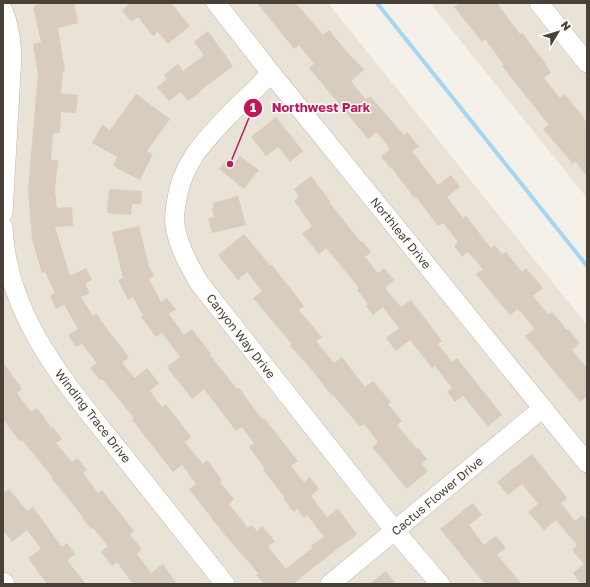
<svg xmlns="http://www.w3.org/2000/svg" width="590" height="587" font-family="'Golos Text',sans-serif">
<style>
.residential{fill:#e9e2d7}
.lines{fill:none;stroke-linecap:round;stroke-linejoin:round}
.stream{stroke:#a4d7f3;stroke-width:4}
.building{fill:#d7ccbe}
.minor-casing{stroke:#c1b8ab;stroke-width:20}
.minor{stroke:#fff;stroke-width:19}
.labels{text-anchor:middle;dominant-baseline:central;stroke-width:3;stroke-linejoin:round;paint-order:stroke}
.street-label{font-size:12px;fill:#494137;stroke:#fff}
.leader{fill:none;stroke:#c2185b;stroke-width:1.5}
.callout-dot{fill:#c2185b;stroke:#fff;stroke-width:1.5}
.mark-label{font-size:12px;text-anchor:middle;font-weight:bold;fill:#fff}
.callout-label{font-size:13px;text-anchor:middle;font-weight:bold;fill:#c2185b;stroke:#fff;stroke-width:3;stroke-linejoin:round;paint-order:stroke}
</style>
<rect width="100%" height="100%" fill="#f5f1e9"/>
<g class="residential">
<polygon points="3,3 328,3 587,325 587,584 3,584"/>
<polygon points="430,3 587,3 587,198"/>
</g>
<g class="lines">
<polyline class="stream" points="377,3 587,266"/>
</g>
<g class="building">
<polygon points="44,3 74,3 78,23 58,28 65,71 63,71 61,93 78,95 76,113 61,112 60,133 53,133 51,160 58,160 55,191 57,208 72,207 73,226 55,227 70,276 86,268 92,280 85,283 90,293 81,297 93,316 97,314 105,326 129,357 122,363 135,378 147,368 159,383 150,391 162,407 166,404 191,437 185,442 203,464 207,460 222,480 220,482 234,499 229,504 248,528 252,525 257,531 262,526 275,541 268,547 286,569 312,548 311,546 324,537 307,515 304,518 297,509 294,512 283,499 285,498 263,470 265,469 249,447 254,443 242,427 236,431 204,389 192,399 167,367 180,357 162,333 156,337 141,317 143,316 133,297 128,300 118,280 123,278 112,232 139,226 149,266 154,276 149,279 161,302 167,298 176,309 169,314 184,335 192,329 211,354 210,355 237,389 239,388 262,419 264,418 298,461 291,466 304,482 310,477 319,489 311,496 327,517 338,509 357,534 309,571 294,584 264,584 256,575 258,573 223,533 189,489 196,484 182,465 173,472 132,420 134,418 102,379 100,380 90,368 97,363 82,344 76,347 68,335 78,329 64,305 56,309 50,296 55,293 45,272 42,273 32,239 28,189 38,74 33,44 41,42 33,6"/>
<polygon points="131,3 171,3 190,26 168,44 158,32 153,36 138,17 131,22 122,10"/>
<polygon points="257,3 296,3 323,35 329,30 353,59 354,58 364,70 351,81 366,100 370,96 404,135 407,132 419,146 412,151 438,185 451,175 460,187 447,197 463,218 466,216 491,248 495,245 502,254 506,252 522,272 526,268 543,288 533,296 548,314 552,312 567,330 568,329 580,343 572,350 587,368 587,396 580,402 525,336 535,329 518,309 510,315 476,274 483,269 468,252 462,257 454,246 458,242 443,223 438,226 416,197 414,198 392,168 391,169 381,156 390,149 377,132 368,139 309,68 314,64 299,45 294,49"/>
<polygon points="460,3 497,3 520,34 522,33 543,60 551,73 544,78 560,98 565,94 587,122 587,177 575,161 573,164 543,129 549,125 502,66 504,65 485,39 482,42 454,7"/>
<polygon points="208,31 233,66 200,91 200,92 188,101 181,92 169,101 157,87 167,79 164,75 178,64 183,71 204,55 194,42"/>
<polygon points="136,94 170,119 147,151 153,154 140,180 113,166 117,157 92,143 102,125 110,130"/>
<polygon points="276,117 303,151 290,162 278,147 266,156 251,137"/>
<polygon points="240,156 259,170 244,189 219,169 227,159 234,164"/>
<polygon points="311,176 330,201 329,202 361,242 362,241 371,252 365,257 378,273 384,268 394,280 385,288 401,307 411,300 442,341 438,344 452,362 457,358 502,415 488,426 463,396 455,402 447,392 452,388 435,366 432,368 410,340 396,351 386,338 399,328 383,307 373,315 366,306 368,304 357,290 359,288 326,248 319,254 302,234 312,226 294,201 299,196 294,189"/>
<polygon points="109,189 142,191 141,204 132,204 131,215 107,213"/>
<polygon points="238,196 246,225 212,233 208,218 214,217 212,209 214,208 213,203"/>
<polygon points="244,234 270,265 272,265 304,306 299,310 322,337 316,341 334,363 342,357 365,387 373,381 391,402 388,404 402,421 397,425 417,449 418,448 427,459 422,464 428,471 407,489 372,447 378,442 364,424 360,427 333,395 332,396 312,370 290,346 292,344 253,298 262,291 247,272 238,280 218,255"/>
<polygon points="3,362 22,389 17,393 31,412 37,408 52,428 53,427 62,439 56,443 72,462 77,458 87,470 83,473 98,493 102,490 134,531 130,535 142,549 137,554 151,573 163,564 177,584 133,584 117,562 112,566 101,552 108,546 93,528 91,529 82,518 83,517 52,479 53,478 22,440 19,441 3,419"/>
<polygon points="532,454 567,498 561,503 575,521 582,515 587,521 587,584 581,584 573,573 584,564 572,550 577,545 556,520 544,530 528,512 538,504 522,484 508,495 497,482"/>
<polygon points="9,489 27,511 33,507 62,547 67,543 75,554 67,560 86,584 47,584 28,558 41,549 27,530 12,542 3,530 3,493"/>
<polygon points="473,503 482,515 469,525 484,545 496,536 506,548 497,555 522,584 485,584 440,529"/>
<polygon points="386,571 396,584 369,584"/>
</g>
<g class="lines">
<defs>
<g id="minor">
<polyline points="216,3 271,73 587,463"/>
<polyline points="539,3 587,63"/>
<path d="M3,10C9,25 11,39 12,55L3,213"/>
<path d="M271,73C258,87 244,100 230,114C204,141 181,164 176,204C175,210 174,218 175,225C178,246 189,266 200,284L395,531L440,584"/>
<path d="M3,227C7,318 67,385 121,453C156,497 190,540 225,584"/>
<polyline points="3,582 5,584"/>
<polyline points="330,584 543,408"/>
</g>
</defs>
<use href="#minor" class="minor-casing"/>
<use href="#minor" class="minor"/>
</g>
<g class="labels">
<g class="street-label">
<text transform="translate(401 233) rotate(51)">Northleaf Drive</text>
<text transform="translate(241 336) rotate(52)">Canyon Way Drive</text>
<text transform="translate(93 416) rotate(52)">Winding Trace Drive</text>
<text transform="translate(437 496) rotate(-40)">Cactus Flower Drive</text>
</g>
</g>
<path class="leader" d="M230 164L253 108"/>
<g class="callout-dot">
<circle cx="230" cy="164" r="4"/>
<circle cx="253" cy="108" r="10"/>
</g>
<g class="mark-label">
<text x="253" y="112">1</text>
</g>
<g class="callout-label">
<text x="321" y="112">Northwest Park</text>
</g>
<rect width="590" height="587" fill="none" stroke="#494137" stroke-width="8"/>
<g transform="translate(558 32) rotate(52)" stroke="#ffffff" stroke-width="3" paint-order="stroke">
<path d="M0-3L7 15L0 10L-7 15Z" fill="#494137"/>
<text y="-6" font-size="11" font-weight="bold" text-anchor="middle" fill="#494137">N</text>
</g>
</svg>
